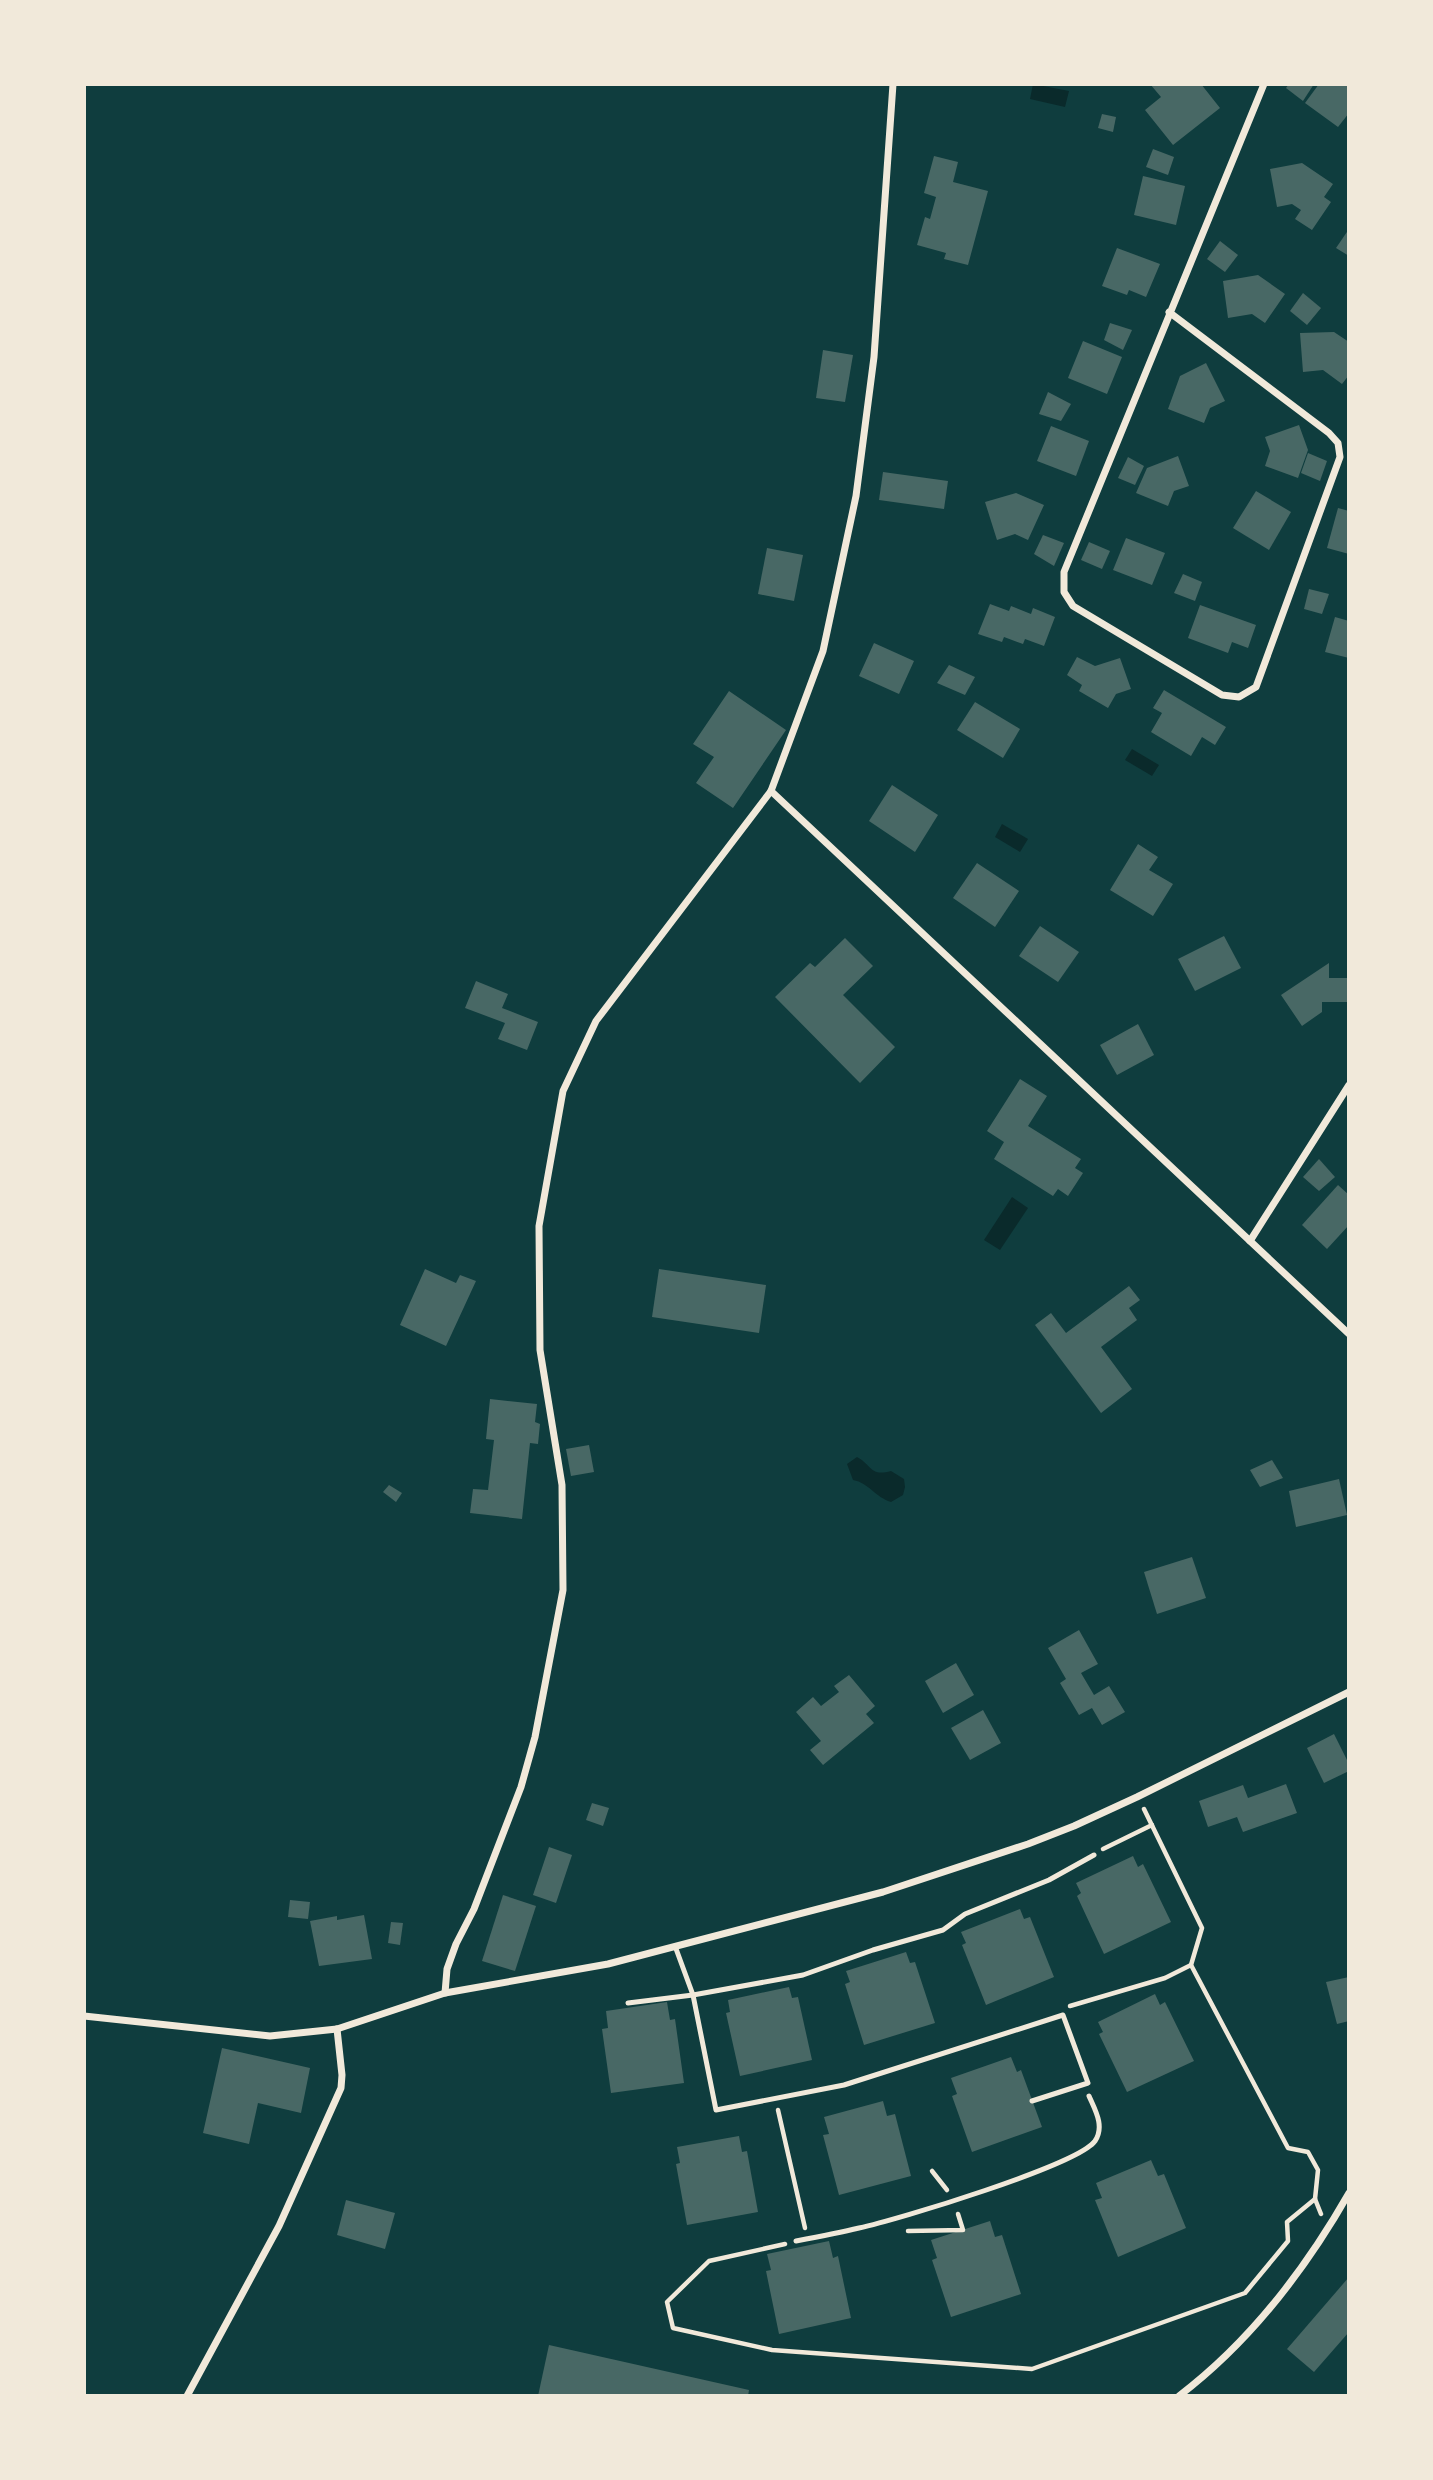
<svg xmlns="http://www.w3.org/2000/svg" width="1433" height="2480" font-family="Overpass,sans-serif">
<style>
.water{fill:#0a2a2b}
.building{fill:#486865}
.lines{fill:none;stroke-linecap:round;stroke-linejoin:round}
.path{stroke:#f1e9da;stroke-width:4.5}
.service{stroke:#f1e9da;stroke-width:5}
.minor{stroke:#f1e9da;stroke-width:7}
</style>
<rect width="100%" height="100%" fill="#0f3d3e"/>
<g class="water">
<polygon points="1033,84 1069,91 1065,107 1030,99"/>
<polygon points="1132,749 1159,765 1152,776 1125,760"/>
<polygon points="1002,824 1028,839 1020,852 995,837"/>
<polygon points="1012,1197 1028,1208 1000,1250 984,1240"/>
<path d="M857,1457C872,1465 870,1477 891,1471L904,1479L905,1487L903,1495L891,1502C875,1497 869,1483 853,1480L847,1464Z"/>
</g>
<g class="building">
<polygon points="1150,84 1201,84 1220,108 1173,145 1145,110 1161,97"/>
<polygon points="1289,84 1314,84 1303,101 1286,88"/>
<polygon points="1319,84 1349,85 1349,113 1338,127 1305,103"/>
<polygon points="1102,114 1116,117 1113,132 1098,128"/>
<polygon points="1153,149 1174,157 1168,175 1146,167"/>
<polygon points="934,156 958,162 953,182 988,191 968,265 944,259 946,253 917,245 925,217 930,219 936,197 924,193"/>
<polygon points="1302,163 1333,184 1324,197 1331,202 1312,230 1295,219 1301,210 1292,204 1277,207 1270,169"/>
<polygon points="1143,176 1185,186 1176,225 1134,215"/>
<polygon points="1349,229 1349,256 1336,248"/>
<polygon points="1220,241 1238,255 1225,272 1207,259"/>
<polygon points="1117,248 1160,264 1146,297 1129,290 1127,295 1102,286"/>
<polygon points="1258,275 1285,294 1265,323 1252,314 1228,318 1223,281"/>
<polygon points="1303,293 1321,308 1307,325 1290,311"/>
<polygon points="1110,323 1132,330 1123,350 1104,340"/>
<polygon points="1334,332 1349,342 1349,375 1342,384 1323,370 1303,372 1300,333"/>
<polygon points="1083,341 1122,357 1107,394 1068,378"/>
<polygon points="823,350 853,355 845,402 816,398"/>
<polygon points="1206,363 1225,401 1210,408 1204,423 1168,409 1180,376"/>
<polygon points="1048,392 1071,404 1061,421 1039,414"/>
<polygon points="1299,425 1308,450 1298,478 1265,466 1270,451 1265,437"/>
<polygon points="1051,426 1089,441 1076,476 1037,461"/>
<polygon points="1308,453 1327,461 1320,481 1301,473"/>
<polygon points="1178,456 1189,486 1174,491 1168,506 1136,493 1147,468"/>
<polygon points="1128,457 1144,466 1135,485 1118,478"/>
<polygon points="883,472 948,481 944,509 879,500"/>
<polygon points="1256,491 1291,512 1269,550 1233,528"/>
<polygon points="1016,493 1044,505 1028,540 1015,534 997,540 985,502"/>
<polygon points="1338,508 1349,511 1349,554 1327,548"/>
<polygon points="1043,535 1064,543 1054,566 1034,554"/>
<polygon points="1126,538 1165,553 1152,585 1113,570"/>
<polygon points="1089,542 1110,551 1102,569 1081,560"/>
<polygon points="767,548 803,555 794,601 758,594"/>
<polygon points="1183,574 1202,582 1195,601 1174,593"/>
<polygon points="1309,589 1329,594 1322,614 1304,609"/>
<polygon points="990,604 1009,611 1011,606 1031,614 1033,608 1055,617 1044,646 1025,639 1023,644 1004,637 1002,642 978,634"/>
<polygon points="1200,605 1256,625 1248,648 1232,642 1228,653 1188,638"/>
<polygon points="1335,617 1349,621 1349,658 1325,652"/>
<polygon points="874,643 914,661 899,694 859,676"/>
<polygon points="1077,657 1095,666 1120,658 1131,689 1116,694 1108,708 1079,691 1082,685 1067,675"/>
<polygon points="949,665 975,677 965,695 937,683"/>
<polygon points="1164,690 1226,727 1215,745 1202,737 1191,756 1151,732 1162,713 1153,708"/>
<polygon points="729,691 786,730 733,808 696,783 714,757 693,744"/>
<polygon points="975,702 1020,729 1003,758 957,730"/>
<polygon points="892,785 938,815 915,852 869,821"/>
<polygon points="1138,844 1158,857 1149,870 1173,884 1153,916 1110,890"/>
<polygon points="977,863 1019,891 995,927 953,898"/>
<polygon points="1040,926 1079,952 1058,982 1019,956"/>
<polygon points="1224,936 1241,968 1195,991 1178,959"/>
<polygon points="845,938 873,966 843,995 895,1047 860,1083 775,997 810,963 815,967"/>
<polygon points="1329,963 1329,978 1349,978 1349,1002 1322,1002 1322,1012 1302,1026 1281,995"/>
<polygon points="476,981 508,994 502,1008 538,1022 527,1050 498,1039 505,1023 465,1008"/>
<polygon points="1138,1024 1154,1055 1117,1075 1100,1045"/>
<polygon points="1020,1079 1047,1096 1028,1126 1081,1159 1075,1168 1083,1173 1068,1196 1058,1189 1053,1196 994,1159 1004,1142 987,1131"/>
<polygon points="1319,1159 1335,1177 1319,1191 1303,1177"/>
<polygon points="1338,1185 1349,1195 1349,1225 1327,1249 1302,1225"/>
<polygon points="425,1269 456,1283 460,1275 476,1281 446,1346 400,1325"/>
<polygon points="659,1269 766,1285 759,1333 652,1317"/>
<polygon points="1129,1286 1140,1300 1129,1308 1137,1320 1101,1347 1132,1389 1101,1413 1035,1325 1051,1313 1066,1333"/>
<polygon points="490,1399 537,1404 535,1422 540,1424 538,1444 530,1443 522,1519 470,1513 473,1489 488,1490 494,1440 486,1439"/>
<polygon points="589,1445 594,1472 571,1476 566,1449"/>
<polygon points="1272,1460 1283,1478 1260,1487 1250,1470"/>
<polygon points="1339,1479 1347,1515 1296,1527 1289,1491"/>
<polygon points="389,1485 402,1493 396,1502 383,1492"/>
<polygon points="1192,1557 1206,1598 1157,1614 1144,1572"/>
<polygon points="1079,1630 1098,1664 1081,1673 1094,1695 1109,1686 1125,1712 1102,1725 1092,1708 1079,1715 1060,1683 1066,1679 1048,1648"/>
<polygon points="956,1663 974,1695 943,1713 925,1681"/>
<polygon points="849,1675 875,1706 866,1714 874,1723 823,1765 810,1750 821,1741 796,1712 813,1697 821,1706 839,1692 834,1686"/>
<polygon points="983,1710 1001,1743 970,1760 951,1728"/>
<polygon points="1334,1734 1349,1764 1349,1771 1324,1783 1307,1748"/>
<polygon points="1286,1784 1297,1813 1243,1832 1237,1817 1208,1827 1199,1801 1243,1785 1248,1798"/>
<polygon points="592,1803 609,1808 603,1826 586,1820"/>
<polygon points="549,1847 572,1855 556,1903 533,1895"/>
<polygon points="1133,1856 1138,1867 1143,1864 1171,1922 1104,1954 1077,1896 1081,1893 1076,1883"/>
<polygon points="503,1895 536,1906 515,1971 482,1961"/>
<polygon points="290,1900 310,1902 308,1919 288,1917"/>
<polygon points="1020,1909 1024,1919 1030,1917 1054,1977 986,2005 962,1945 966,1943 961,1932"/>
<polygon points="364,1915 372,1959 319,1966 310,1921 337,1916 337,1920"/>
<polygon points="391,1922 403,1923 400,1945 388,1943"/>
<polygon points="906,1952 910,1963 915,1962 935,2023 864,2045 845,1984 850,1982 846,1971"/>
<polygon points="1349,1977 1349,2021 1337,2024 1326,1982"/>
<polygon points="789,1987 792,1998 798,1997 812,2060 740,2076 726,2013 730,2012 728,2000"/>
<polygon points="1155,1994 1160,2005 1165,2002 1194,2061 1127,2092 1099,2034 1103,2032 1098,2022"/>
<polygon points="667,2002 670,2020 675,2019 684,2083 611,2093 602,2029 608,2028 606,2011"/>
<polygon points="222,2048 310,2068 301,2113 258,2103 249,2144 203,2133"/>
<polygon points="1011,2057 1017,2072 1021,2070 1042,2127 972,2152 952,2096 957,2094 951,2078"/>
<polygon points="883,2101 887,2116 895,2114 911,2176 839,2195 823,2135 829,2134 824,2117"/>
<polygon points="739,2136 742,2152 747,2151 758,2212 687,2225 676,2164 680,2163 677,2147"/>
<polygon points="1151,2160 1158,2176 1164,2174 1186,2228 1118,2257 1095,2200 1102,2198 1096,2183"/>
<polygon points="346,2200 395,2213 385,2249 337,2235"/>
<polygon points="990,2221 995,2237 1002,2235 1021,2294 951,2317 932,2260 937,2258 931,2240"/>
<polygon points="829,2241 833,2258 838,2256 851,2318 779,2334 766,2271 771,2270 767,2254"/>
<polygon points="1349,2277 1349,2332 1314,2372 1287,2349"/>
<polygon points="549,2345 749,2390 748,2396 538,2396"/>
</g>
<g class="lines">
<g class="path">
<polyline points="1144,1809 1202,1928 1191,1965 1288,2148 1308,2152 1318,2170 1315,2199 1321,2214"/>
<polyline points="1103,1849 1152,1825"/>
<polyline points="1070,2006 1165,1978 1191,1965"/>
<polyline points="778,2110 805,2228"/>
<polyline points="932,2171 947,2190"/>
<polyline points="908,2231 963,2230 958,2214"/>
<polyline points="785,2244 709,2261 667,2302 673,2328 772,2350 1032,2369 1245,2293 1288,2241 1287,2222 1315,2199"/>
</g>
<g class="service">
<polyline points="675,1946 693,1995 716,2110 844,2085 1063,2015 1088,2083 1032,2101"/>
<polyline points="628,2003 693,1995 803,1975 873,1950 943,1930 965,1914 1049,1880 1094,1855"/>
<path d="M796,2241C817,2237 838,2233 859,2228C897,2220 1078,2165 1095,2141C1105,2126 1095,2110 1089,2096"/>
</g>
<g class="minor">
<polyline points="1169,312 1329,433 1338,443 1340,457 1256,687 1239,697 1222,695 1073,606 1064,592 1064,572 1264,84"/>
<polyline points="771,791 1349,1334"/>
<polyline points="1250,1241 1349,1085"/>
<polyline points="445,1993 447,1969 456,1944 474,1909 521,1787 535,1737 563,1590 562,1485 540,1350 539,1226 563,1091 596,1021 771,791 823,651 856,496 874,357 893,84"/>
<polyline points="84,2016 270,2036 337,2029 445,1993 608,1964 883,1892 1028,1844 1074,1826 1137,1797 1349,1692"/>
<polyline points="187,2396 279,2226 341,2088 342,2075 337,2029"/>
<path d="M1179,2396C1250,2342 1305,2270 1349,2193"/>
</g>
</g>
<rect width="1433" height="2480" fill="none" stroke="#f1e9da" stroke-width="172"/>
</svg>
